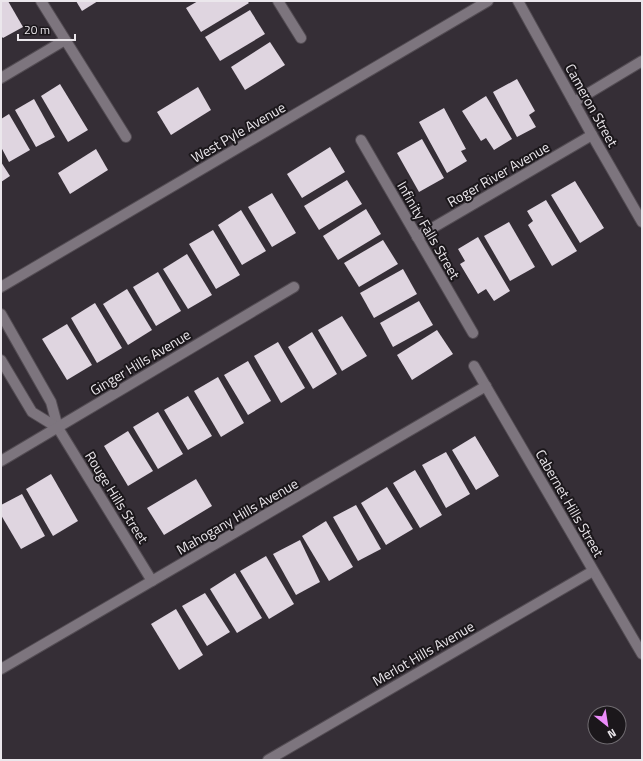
<svg xmlns="http://www.w3.org/2000/svg" width="643" height="761" font-family="'Titillium Web',sans-serif">
<style>
.building{fill:#dfd5e0}
.lines{fill:none;stroke-linecap:round;stroke-linejoin:round}
.minor-casing{stroke:#534c53;stroke-width:12}
.minor{stroke:#7d757e;stroke-width:10}
.labels{text-anchor:middle;dominant-baseline:central;stroke-width:4;stroke-linejoin:round;paint-order:stroke}
.street-label{font-size:14px;fill:#ebe7ec;stroke:#1b171b}
</style>
<rect width="100%" height="100%" fill="#352e36"/>
<g class="building">
<polygon points="1,1 8,1 23,27 3,38 1,36"/>
<polygon points="76,1 98,1 82,11"/>
<polygon points="198,1 247,1 249,3 201,32 186,8"/>
<polygon points="250,10 265,34 220,61 205,37"/>
<polygon points="270,42 285,65 245,90 231,67"/>
<polygon points="517,79 535,111 529,115 536,127 517,137 493,92"/>
<polygon points="60,84 88,130 68,142 41,96"/>
<polygon points="198,87 211,110 171,135 157,112"/>
<polygon points="486,96 512,139 494,150 486,138 481,141 462,111"/>
<polygon points="34,99 55,137 36,147 15,110"/>
<polygon points="444,108 466,149 461,151 467,161 447,173 419,122"/>
<polygon points="9,114 30,150 9,162 1,147 1,119"/>
<polygon points="422,139 444,178 419,192 397,153"/>
<polygon points="330,147 345,172 302,198 287,174"/>
<polygon points="96,149 108,170 70,194 58,173"/>
<polygon points="1,162 10,176 1,182"/>
<polygon points="347,180 362,204 319,230 304,206"/>
<polygon points="575,181 604,228 580,243 551,195"/>
<polygon points="272,193 296,233 272,247 248,207"/>
<polygon points="546,200 577,251 552,266 528,225 533,221 527,211"/>
<polygon points="366,209 381,234 338,260 323,236"/>
<polygon points="241,210 266,251 242,265 218,225"/>
<polygon points="509,222 535,267 510,281 484,236"/>
<polygon points="213,230 240,275 216,289 189,244"/>
<polygon points="478,237 510,291 494,301 486,289 478,294 460,264 465,261 458,249"/>
<polygon points="383,240 398,264 359,287 344,263"/>
<polygon points="187,254 212,295 188,309 163,269"/>
<polygon points="403,269 417,294 374,318 360,293"/>
<polygon points="158,272 181,311 156,326 133,287"/>
<polygon points="127,289 152,330 128,345 103,304"/>
<polygon points="419,301 433,325 393,347 380,323"/>
<polygon points="95,303 122,348 97,363 71,318"/>
<polygon points="342,316 367,356 342,371 318,330"/>
<polygon points="67,324 92,365 67,380 42,339"/>
<polygon points="437,330 453,354 412,380 397,355"/>
<polygon points="312,332 337,374 313,389 288,347"/>
<polygon points="278,342 305,388 281,403 254,356"/>
<polygon points="248,361 271,401 248,415 224,375"/>
<polygon points="218,377 244,423 221,437 194,391"/>
<polygon points="188,396 212,436 188,450 164,410"/>
<polygon points="158,412 183,454 158,469 133,427"/>
<polygon points="128,431 153,471 128,486 104,446"/>
<polygon points="475,436 499,476 476,490 452,450"/>
<polygon points="446,452 470,494 446,508 422,465"/>
<polygon points="415,470 442,515 420,528 393,483"/>
<polygon points="51,474 78,521 53,536 26,489"/>
<polygon points="196,479 212,506 164,535 147,508"/>
<polygon points="387,487 413,529 386,545 361,503"/>
<polygon points="22,494 45,536 21,549 1,515 1,505"/>
<polygon points="356,505 381,549 358,561 333,517"/>
<polygon points="326,521 353,567 329,581 302,536"/>
<polygon points="300,540 320,582 296,595 273,554"/>
<polygon points="266,556 294,604 269,619 240,571"/>
<polygon points="235,573 262,618 237,633 210,589"/>
<polygon points="205,593 230,632 207,646 182,606"/>
<polygon points="176,609 203,655 179,670 151,624"/>
</g>
<g class="lines">
<defs>
<g id="minor">
<polyline points="41,1 126,137"/>
<polyline points="278,1 301,38"/>
<polyline points="518,1 592,135 642,222"/>
<polyline points="1,78 65,40"/>
<polyline points="574,102 642,61"/>
<polyline points="361,140 473,333"/>
<polyline points="417,237 592,135"/>
<polyline points="1,287 488,1"/>
<polyline points="1,314 51,402 58,428 152,581"/>
<polyline points="1,360 32,412 58,428"/>
<polyline points="474,366 642,654"/>
<polyline points="1,461 294,287"/>
<polyline points="1,669 486,386"/>
<polyline points="268,760 593,571"/>
</g>
</defs>
<use href="#minor" class="minor-casing"/>
<use href="#minor" class="minor"/>
</g>
<g class="labels">
<g class="street-label">
<text transform="translate(592 105) rotate(61)">Cameron Street</text>
<text transform="translate(238 132) rotate(-30)">West Pyle Avenue</text>
<text transform="translate(498 174) rotate(-30)">Roger River Avenue</text>
<text transform="translate(429 230) rotate(60)">Infinity Falls Street</text>
<text transform="translate(140 362) rotate(-31)">Ginger Hills Avenue</text>
<text transform="translate(117 497) rotate(58)">Rouge Hills Street</text>
<text transform="translate(570 503) rotate(60)">Cabernet Hills Street</text>
<text transform="translate(237 516) rotate(-30)">Mahogany Hills Avenue</text>
<text transform="translate(423 653) rotate(-30)">Merlot Hills Avenue</text>
</g>
</g>
<rect width="643" height="761" fill="none" stroke="#ebe7ec" stroke-width="4"/>
<g transform="translate(607 725) rotate(150)"><circle r="19" fill="#1b171b" stroke="#6e6a6f"/>
<path d="M0-3L7 15L0 10L-7 15Z" fill="#ec8cfa"/>
<text y="-6" font-size="11" font-weight="bold" text-anchor="middle" fill="#ebe7ec">N</text>
</g>
<path d="M18 34v6h57v-6" fill="none" stroke="#ebe7ec" stroke-width="2"/>
<text x="24" y="34" font-size="12" fill="#ebe7ec" stroke="#1b171b" stroke-width="3" paint-order="stroke">20 m</text>
</svg>
